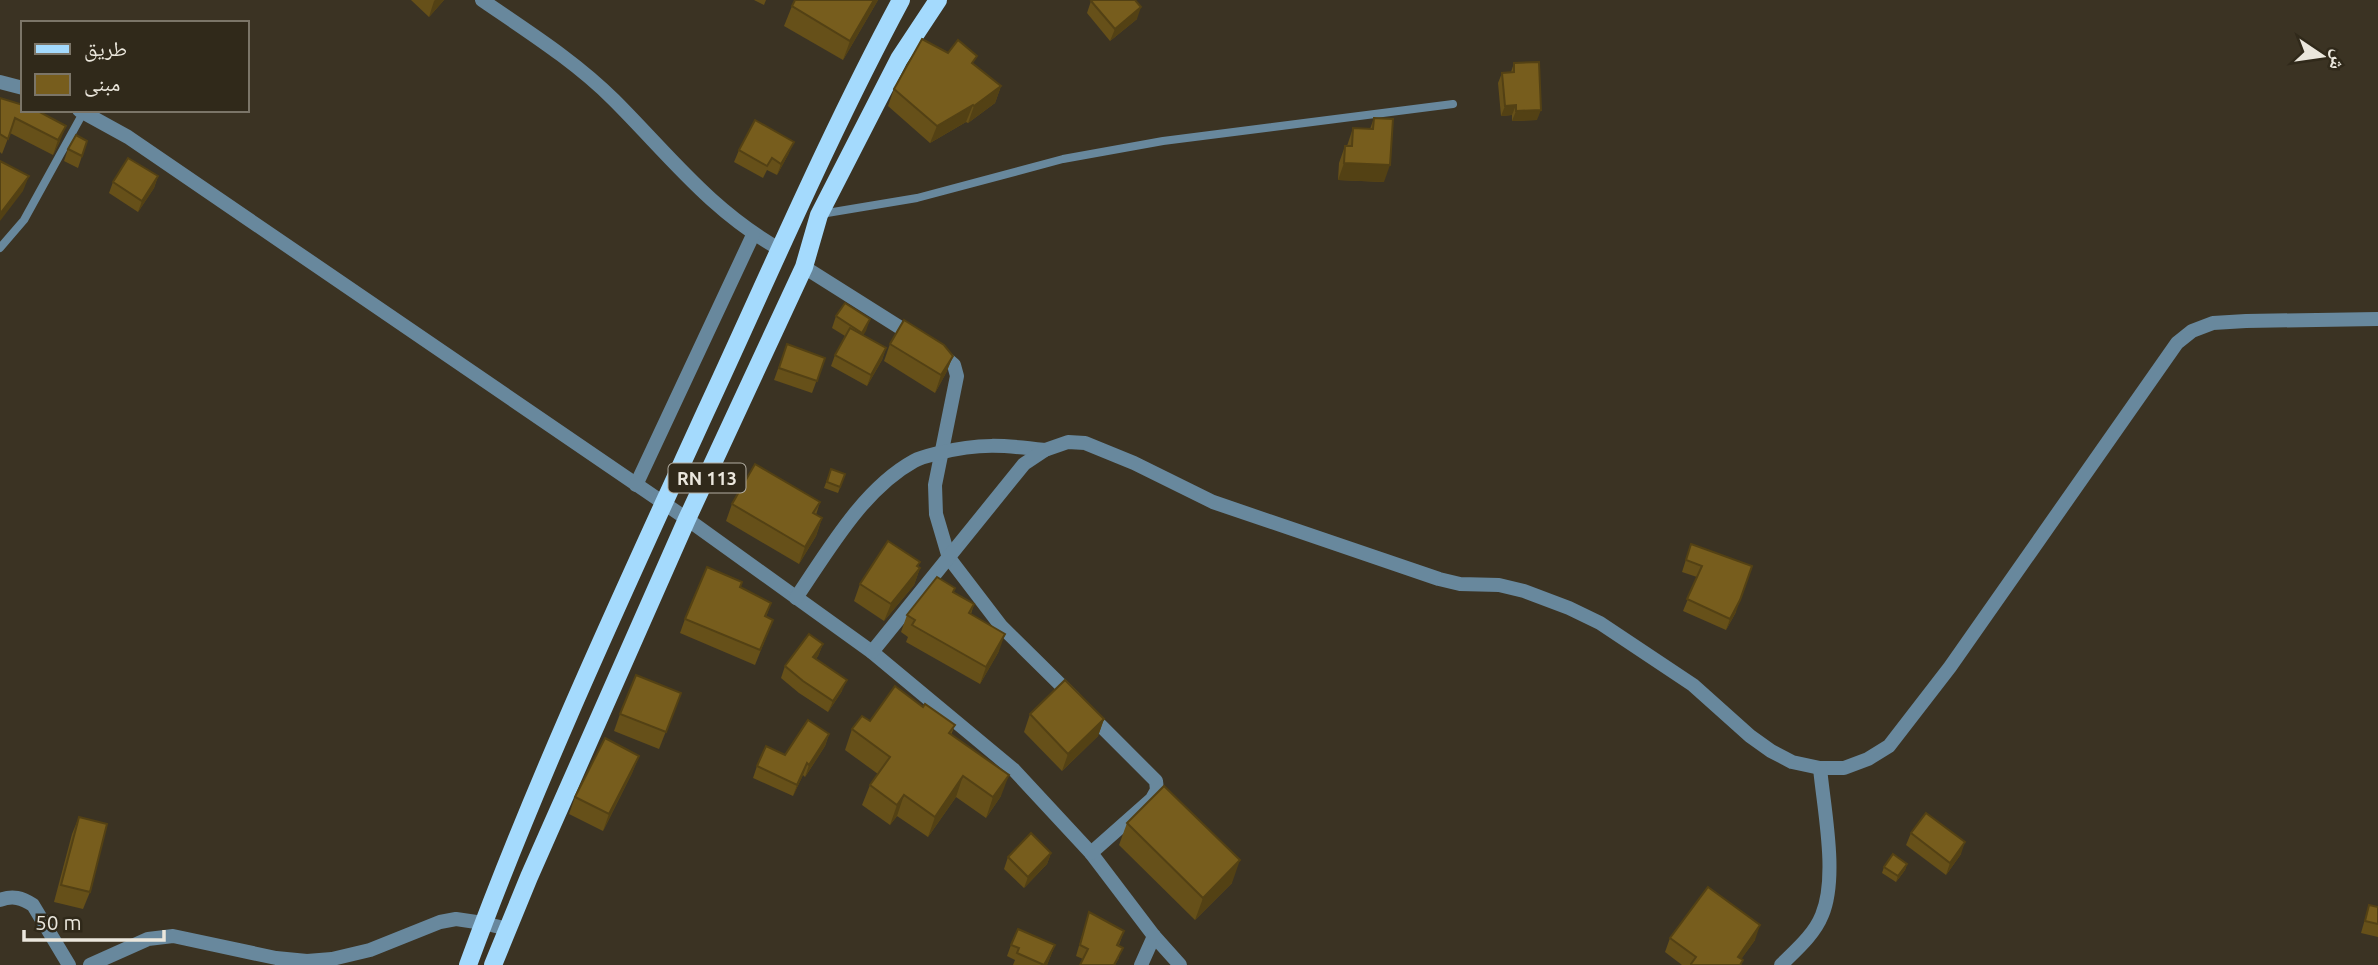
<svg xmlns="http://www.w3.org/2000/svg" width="2378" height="965" font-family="Ubuntu,'Noto Naskh Arabic',sans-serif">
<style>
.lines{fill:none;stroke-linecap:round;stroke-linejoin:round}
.lane{stroke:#68889d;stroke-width:8}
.street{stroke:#68889d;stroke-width:14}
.primary{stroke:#a4dafd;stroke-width:18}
.wall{fill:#665019}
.shaded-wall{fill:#534114}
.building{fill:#775d1d;stroke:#534114;stroke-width:2}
.labels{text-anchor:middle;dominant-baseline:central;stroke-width:7;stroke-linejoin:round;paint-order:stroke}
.shield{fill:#30291a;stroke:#b3aea2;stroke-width:2}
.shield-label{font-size:18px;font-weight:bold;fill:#ebe7dd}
</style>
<rect width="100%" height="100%" fill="#3b3323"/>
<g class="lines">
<g class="lane">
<polyline points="821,214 917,198 1063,159 1163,141 1453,104"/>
<polyline points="0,248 24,220 83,113"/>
</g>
<g class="street">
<path d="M482,0C527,31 575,61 614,100C669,155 711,211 781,250"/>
<polyline points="0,82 23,88"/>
<polyline points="79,110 128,137 687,519 872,652 1014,770 1091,853 1154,936 1180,965"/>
<polyline points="804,267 915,337"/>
<polyline points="938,351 954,365 957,376 935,485 936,514 949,558 1001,626 1074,698"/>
<polyline points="636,485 753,235"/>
<path d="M796,598C828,551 863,489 914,461C921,457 931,455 939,453C979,443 1004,445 1045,450"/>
<polyline points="872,652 1024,464 1045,450 1068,442 1085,443 1134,463 1213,502 1439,579 1460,584 1499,585 1524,591 1569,608 1600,623 1693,685 1750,736 1771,751 1792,762 1820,768 1844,768 1868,759 1889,746 1950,667 2177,343 2192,331 2213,323 2246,321 2378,319"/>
<polyline points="1088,713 1156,781 1157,790 1152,799 1091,853"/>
<path d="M0,900C13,895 22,898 33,905L69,965"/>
<polyline points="90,965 148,939 173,936 276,958 307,961 332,959 370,950 440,922 456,919 483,923 508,929"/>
<polyline points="1141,965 1154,936"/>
<path d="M1781,965C1796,950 1814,935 1822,915C1838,877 1824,810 1820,768"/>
</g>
<g class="primary">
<path d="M468,965C537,777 622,595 705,413C769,275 829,134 901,0"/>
<polyline points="493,965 529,877 687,519 804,267 819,215 899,59 938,0"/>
</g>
</g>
<g class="wall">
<polygon points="411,0 444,0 429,17"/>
<polygon points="754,0 766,0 764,5"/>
<polygon points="795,0 878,0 843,60 784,26 792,6"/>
<polygon points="1091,1 1137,19 1110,41 1087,13"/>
<polygon points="948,53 974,64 1001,86 995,103 968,123 966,122 930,143 888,106 894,89"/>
<polygon points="1514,63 1537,120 1512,121 1512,115 1501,116 1498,83 1502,73 1511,72"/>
<polygon points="0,98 60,141 53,155 10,133 2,154 0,152"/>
<polygon points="1374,118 1384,182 1338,180 1339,163 1345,146 1347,146 1353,128 1370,129"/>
<polygon points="68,149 82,156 78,168 64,161"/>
<polygon points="739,150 789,153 777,175 767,170 763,178 734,162"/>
<polygon points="158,176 154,188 138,212 109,193 113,182"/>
<polygon points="836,316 870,319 863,335 886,348 882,360 867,386 831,366 835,355 845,336 832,328"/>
<polygon points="787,344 825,358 812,393 774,380"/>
<polygon points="890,344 953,356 946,373 935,393 884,361"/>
<polygon points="831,469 845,474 838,493 824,488"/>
<polygon points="820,502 816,515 822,518 816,536 799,564 726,521 732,504"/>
<polygon points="1691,544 1736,612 1726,630 1683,611 1697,577 1682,572"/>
<polygon points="920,562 918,566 920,568 914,585 884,621 854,601 860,584"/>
<polygon points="740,588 771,603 766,617 773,620 755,665 680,633 685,619"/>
<polygon points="953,592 974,604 971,614 999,651 980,684 906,642 908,637 901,632 907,615"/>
<polygon points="823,644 818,656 816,659 842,691 828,712 799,693 781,678 785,666"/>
<polygon points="681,693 659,749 614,731 620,714"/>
<polygon points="923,707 955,725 951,735 1001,796 986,818 956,797 928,837 897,816 890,825 862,805 870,785 878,774 845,750 852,729 870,721"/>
<polygon points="1030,714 1104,719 1098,736 1062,771 1024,732"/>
<polygon points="829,734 825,746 805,777 803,775 793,796 753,778 757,766 785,755"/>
<polygon points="639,756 632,773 603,831 569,814 575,797"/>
<polygon points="79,817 90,892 83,909 54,902 72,834"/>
<polygon points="1127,823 1232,883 1195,920 1119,845"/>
<polygon points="1911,833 1961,854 1946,875 1906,845"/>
<polygon points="1051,853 1047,864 1024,888 1004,869 1008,857"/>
<polygon points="1907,864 1905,870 1896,882 1882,873 1884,867"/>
<polygon points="2369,905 2378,907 2378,937 2361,933"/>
<polygon points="1089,912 1124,931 1119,945 1119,958 1115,965 1080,965 1083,959 1076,956"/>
<polygon points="1670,938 1755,940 1741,959 1743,960 1741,965 1682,965 1665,952"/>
<polygon points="1011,945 1055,945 1047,965 1013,965 1015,960 1007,956"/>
</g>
<g class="shaded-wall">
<polygon points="435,0 444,0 429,17 434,1"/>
<polygon points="874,0 878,0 843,60 850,41"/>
<polygon points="1141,7 1137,19 1110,41 1115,29"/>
<polygon points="1001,86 995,103 968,123 974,106"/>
<polygon points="973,105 966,122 930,143 937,126"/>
<polygon points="1516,105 1512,115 1501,116 1505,106"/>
<polygon points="1541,110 1537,120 1512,121 1516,111"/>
<polygon points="66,126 60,141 53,155 58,140"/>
<polygon points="794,142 789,153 777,175 781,164"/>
<polygon points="1344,163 1390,165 1384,182 1338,180"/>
<polygon points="29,176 23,191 0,221 0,214"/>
<polygon points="158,176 154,188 138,212 142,201"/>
<polygon points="870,319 866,331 858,344 862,333"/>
<polygon points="886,348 882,360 867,386 871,375"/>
<polygon points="953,356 946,373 935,393 941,375"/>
<polygon points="822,518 816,536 799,564 805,547"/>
<polygon points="920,562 915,574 920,568 914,585 884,621 891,604"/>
<polygon points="1740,600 1736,612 1726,630 1730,619"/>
<polygon points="1005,634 999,651 980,684 986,667"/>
<polygon points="823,644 818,656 809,669 813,657"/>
<polygon points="847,680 842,691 828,712 833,701"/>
<polygon points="1104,719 1098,736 1062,771 1068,754"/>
<polygon points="829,734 825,746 805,777 809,765"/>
<polygon points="639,756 632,773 603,831 609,814"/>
<polygon points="807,763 803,775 793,796 797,785"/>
<polygon points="1009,775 1001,796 986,818 993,797"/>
<polygon points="963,776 956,797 928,837 935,817"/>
<polygon points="904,795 897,816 890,825 897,805"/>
<polygon points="1965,842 1961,854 1946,875 1950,863"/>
<polygon points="1051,853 1047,864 1024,888 1028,877"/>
<polygon points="1240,860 1232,883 1195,920 1203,898"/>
<polygon points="1907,864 1905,870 1896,882 1898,876"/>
<polygon points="1760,925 1755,940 1737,965 1738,957"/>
<polygon points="1055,945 1047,965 1044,965"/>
</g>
<g class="building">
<polygon points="795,0 874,0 850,41 792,6"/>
<polygon points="1093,0 1135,0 1141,7 1115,29 1091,1"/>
<polygon points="922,39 948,53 958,40 977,56 972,63 1001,86 974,106 973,105 937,126 894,89"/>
<polygon points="1539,62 1541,110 1516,111 1516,105 1505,106 1502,73 1514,72 1514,63"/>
<polygon points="0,98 23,105 23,110 36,110 66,126 58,140 15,118 8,139 0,134"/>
<polygon points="1374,118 1393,119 1390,165 1344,163 1345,146 1352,146 1353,128 1373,129"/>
<polygon points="755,120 794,142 781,164 772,158 767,166 739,150"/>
<polygon points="76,135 87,141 82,156 68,149"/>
<polygon points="128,158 158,176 142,201 113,182"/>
<polygon points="0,161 29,176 0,214"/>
<polygon points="845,303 870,319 862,333 836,316"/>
<polygon points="904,320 944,345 953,356 941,375 890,344"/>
<polygon points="850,328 886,348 871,375 835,355"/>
<polygon points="787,344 825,358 817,381 779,368"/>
<polygon points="755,464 820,502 813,513 822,518 805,547 732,504"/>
<polygon points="831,469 845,474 840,487 827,482"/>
<polygon points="888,541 920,562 917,566 920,568 891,604 860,584"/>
<polygon points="1691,544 1752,566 1740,600 1730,619 1687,599 1702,566 1686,560"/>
<polygon points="707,567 742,582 740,587 771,603 765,616 773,620 760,650 685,619"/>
<polygon points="937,577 955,588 953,592 974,604 969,613 1005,634 986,667 912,625 915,620 907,615"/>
<polygon points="809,634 823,644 813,657 847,680 833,701 803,681 785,666"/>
<polygon points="636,675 681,693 666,732 620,714"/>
<polygon points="1065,680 1104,719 1068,754 1030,714"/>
<polygon points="895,686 923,707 925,704 955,725 949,733 1009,775 993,797 963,776 935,817 904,795 897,805 870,785 890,757 852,729 862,716 870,721"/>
<polygon points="808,720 829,734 809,765 807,763 797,785 757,766 766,746 785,755"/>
<polygon points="605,738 639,756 609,814 575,797"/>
<polygon points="1164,786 1240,860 1203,898 1127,823"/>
<polygon points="1926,813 1965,842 1950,863 1911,833"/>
<polygon points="79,817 107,824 90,892 61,885"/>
<polygon points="1031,833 1051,853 1028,877 1008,857"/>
<polygon points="1893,854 1907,864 1898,876 1884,867"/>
<polygon points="1708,887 1760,925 1738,957 1743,960 1740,965 1691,965 1691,964 1696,957 1670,938"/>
<polygon points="2369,905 2378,907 2378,924 2365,921"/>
<polygon points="1089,912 1124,931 1117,945 1123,948 1114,965 1080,965 1088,949 1080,945"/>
<polygon points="1018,929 1055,945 1044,965 1017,953 1019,948 1011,945"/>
</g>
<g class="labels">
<rect class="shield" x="668.5" y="463.5" width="77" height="29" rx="5"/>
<g class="shield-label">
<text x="707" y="478">RN 113</text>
</g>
</g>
<rect x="21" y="21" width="228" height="91" fill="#30291a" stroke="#7b7568" stroke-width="2"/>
<rect x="35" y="44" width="35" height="10" fill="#a4dafd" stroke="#7b7568" stroke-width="2"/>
<text x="84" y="56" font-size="21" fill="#ebe7dd">طريق</text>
<rect x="35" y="74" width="35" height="21" fill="#775d1d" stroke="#7b7568" stroke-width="2"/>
<text x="84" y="91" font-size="21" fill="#ebe7dd">مبنى</text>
<g transform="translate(2322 56) rotate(103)" stroke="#30291a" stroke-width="5" paint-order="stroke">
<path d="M0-5L12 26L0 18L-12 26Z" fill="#ebe7dd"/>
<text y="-10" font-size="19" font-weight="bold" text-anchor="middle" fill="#ebe7dd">ش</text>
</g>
<path d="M24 930v10h140v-10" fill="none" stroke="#ebe7dd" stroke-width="3.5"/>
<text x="35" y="930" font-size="21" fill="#ebe7dd" stroke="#30291a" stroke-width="5" paint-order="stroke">50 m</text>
</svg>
